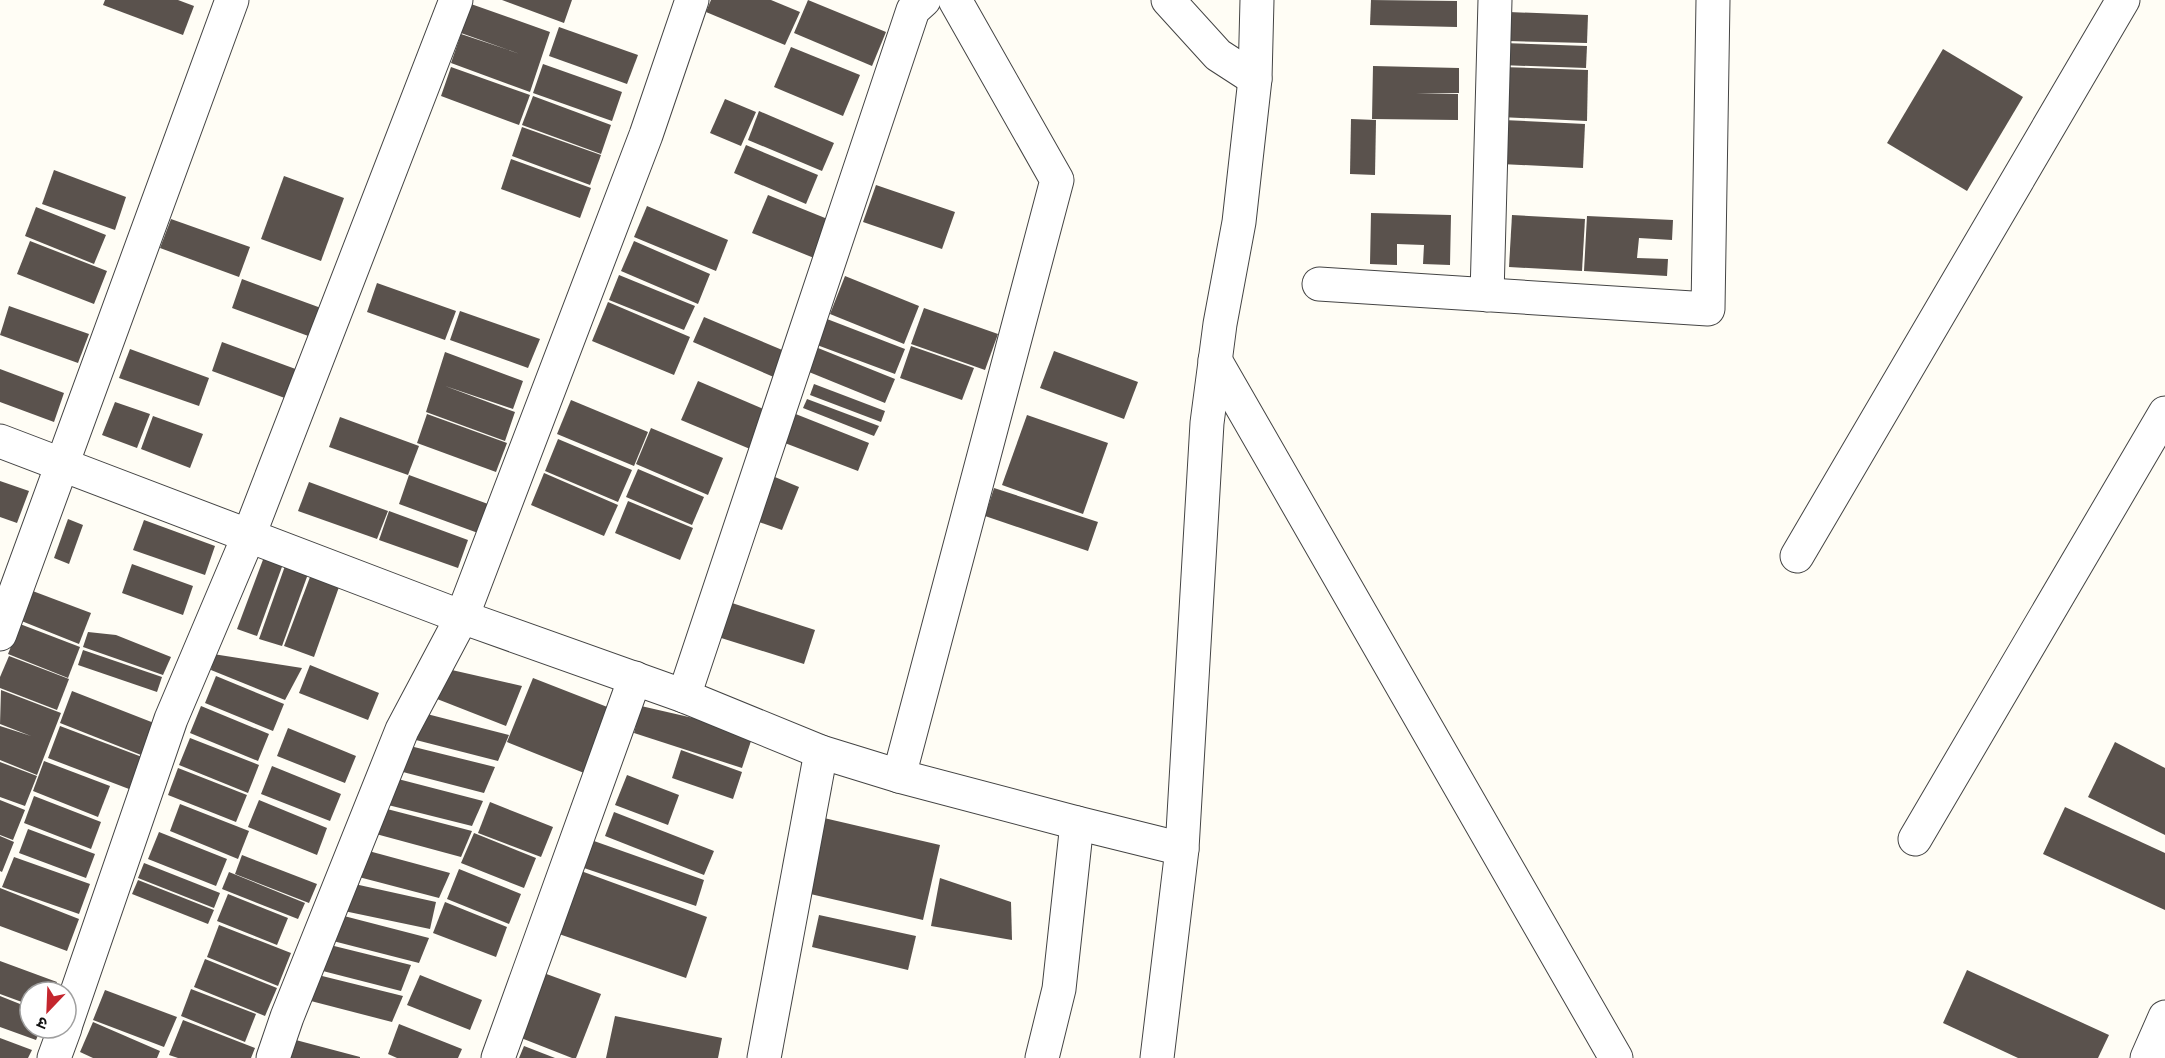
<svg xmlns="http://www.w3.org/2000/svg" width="2165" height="1058" font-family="Merriweather,'Noto Sans Devanagari',serif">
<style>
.building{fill:#5a524d}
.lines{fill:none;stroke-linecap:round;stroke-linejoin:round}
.minor-casing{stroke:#444;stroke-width:35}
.minor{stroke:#fff;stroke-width:33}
</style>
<rect width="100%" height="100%" fill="#fffdf5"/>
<g class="building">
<polygon points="105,0 178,0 194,6 183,35 103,5"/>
<polygon points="502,0 572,0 564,23"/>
<polygon points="711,0 771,0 800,12 785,45 706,12"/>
<polygon points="808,0 886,32 872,66 794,33"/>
<polygon points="1371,0 1457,1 1457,27 1370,25"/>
<polygon points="471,4 550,32 530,92 451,63 461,34 520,54 461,33"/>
<polygon points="1509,12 1588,15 1587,43 1508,41"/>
<polygon points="559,27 638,55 627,84 549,56"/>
<polygon points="1502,43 1587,46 1586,68 1501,65"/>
<polygon points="791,47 860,75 843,116 774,87"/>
<polygon points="1943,49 2023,97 1967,191 1887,143"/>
<polygon points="543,64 622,92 612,121 533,93"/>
<polygon points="1373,66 1459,68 1459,93 1416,93 1458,94 1458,120 1372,119"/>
<polygon points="451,67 530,95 519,125 441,96"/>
<polygon points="1501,67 1588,70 1587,121 1500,117"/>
<polygon points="533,96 611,125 601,154 522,125"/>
<polygon points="725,99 756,112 741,146 710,133"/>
<polygon points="759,111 834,143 822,171 748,140"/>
<polygon points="1351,119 1376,120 1375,175 1350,174"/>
<polygon points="1503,120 1585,124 1583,168 1501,164"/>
<polygon points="522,127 601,155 590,185 512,156"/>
<polygon points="746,145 818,175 806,204 734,173"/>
<polygon points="511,159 591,188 580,218 501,189"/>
<polygon points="54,170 126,197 115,230 42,204"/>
<polygon points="284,176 344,198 321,261 261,239"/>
<polygon points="876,185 955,212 942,249 863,222"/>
<polygon points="768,195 835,222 819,260 752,233"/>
<polygon points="647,206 728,240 716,271 634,237"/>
<polygon points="36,207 106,235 94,264 25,236"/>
<polygon points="1371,213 1451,215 1450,265 1423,264 1424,245 1397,244 1397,265 1370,264"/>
<polygon points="1512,215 1585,219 1582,271 1509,267"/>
<polygon points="1587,216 1673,220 1672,240 1639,238 1637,258 1668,259 1667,276 1584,271"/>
<polygon points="171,219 250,247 239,277 160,248"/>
<polygon points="30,241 107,271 94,304 17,274"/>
<polygon points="634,241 710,274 698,304 621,271"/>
<polygon points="619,275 695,306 684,330 609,300"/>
<polygon points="845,276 919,306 904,344 830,314"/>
<polygon points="242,279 321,308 311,337 232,308"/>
<polygon points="377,283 456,311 445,340 367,312"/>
<polygon points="608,302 690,337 674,375 592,341"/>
<polygon points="9,306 89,334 78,363 0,335"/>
<polygon points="924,308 998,334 985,370 911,344"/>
<polygon points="460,311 540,339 528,368 450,340"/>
<polygon points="704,317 787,352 776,378 693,342"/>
<polygon points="827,319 905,349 895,374 817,345"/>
<polygon points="222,342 301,371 290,400 212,371"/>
<polygon points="911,346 974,368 962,400 900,378"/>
<polygon points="818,348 895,379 885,403 809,372"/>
<polygon points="130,349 209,378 199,406 119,378"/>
<polygon points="1054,351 1138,382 1124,419 1040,388"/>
<polygon points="445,352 523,381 513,409 445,386 515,412 505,441 426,412"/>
<polygon points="0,369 64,393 54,422 0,402"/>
<polygon points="698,381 766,410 750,449 681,420"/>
<polygon points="814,384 885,411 881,422 810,395"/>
<polygon points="807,399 879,426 874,436 803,408"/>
<polygon points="571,400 648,432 634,466 557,434"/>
<polygon points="115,402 150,414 137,448 102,435"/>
<polygon points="788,411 869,443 858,471 777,440"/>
<polygon points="427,414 507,443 496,472 417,443"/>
<polygon points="1027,415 1108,443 1083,514 1002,485"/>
<polygon points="153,416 203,434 190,468 141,449"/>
<polygon points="340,417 419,446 408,475 329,447"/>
<polygon points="651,428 723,458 708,495 636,464"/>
<polygon points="558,439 632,470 618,502 545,471"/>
<polygon points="638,469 704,497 692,525 626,497"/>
<polygon points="544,473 618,505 604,536 531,505"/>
<polygon points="409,475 488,504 478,533 399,504"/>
<polygon points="770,475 799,487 782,530 753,520"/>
<polygon points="0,481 29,491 17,523 0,517"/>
<polygon points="309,482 388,511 377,539 298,511"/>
<polygon points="994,488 1098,522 1088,551 985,516"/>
<polygon points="628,501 693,528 680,560 615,533"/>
<polygon points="389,511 468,540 458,568 379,540"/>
<polygon points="68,519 83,525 69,564 54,558"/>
<polygon points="144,520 215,546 205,575 133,550"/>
<polygon points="264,557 283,564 257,636 237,629"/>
<polygon points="132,564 193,586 183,615 122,593"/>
<polygon points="285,566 308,574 282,646 259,639"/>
<polygon points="310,577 339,587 314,657 284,646"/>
<polygon points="30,590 91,613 79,644 19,620"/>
<polygon points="729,602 815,630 804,664 718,637"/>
<polygon points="20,624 80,647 68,678 8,654"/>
<polygon points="88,632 116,635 171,657 163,675 83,647"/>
<polygon points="83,650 162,677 157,692 78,665"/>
<polygon points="213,654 302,668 285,700 211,670"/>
<polygon points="9,656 69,679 57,710 0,688 0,677"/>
<polygon points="310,665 379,693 368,720 299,693"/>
<polygon points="443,668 522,686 506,726 432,697"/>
<polygon points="216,676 284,704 273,731 205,703"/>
<polygon points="533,678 615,710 589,775 507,742"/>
<polygon points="1,690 61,713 37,775 0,760 0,726 31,736 0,724"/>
<polygon points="72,691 154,723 141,755 60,723"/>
<polygon points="201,706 269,734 258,761 190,733"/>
<polygon points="641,706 754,732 742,768 634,733"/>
<polygon points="423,713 509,735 498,761 412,739"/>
<polygon points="60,726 142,757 129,789 48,758"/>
<polygon points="288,728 356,756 345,783 277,756"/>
<polygon points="190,738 259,765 248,793 179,765"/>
<polygon points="2115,742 2165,768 2165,835 2088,797"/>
<polygon points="410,746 495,767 484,793 399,771"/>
<polygon points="681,750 742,772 733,799 672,778"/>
<polygon points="44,761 110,786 98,817 33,791"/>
<polygon points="0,762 37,776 25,806 0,797"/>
<polygon points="272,766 341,794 330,821 261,794"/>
<polygon points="178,768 247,795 236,822 168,795"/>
<polygon points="627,775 679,795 668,825 615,805"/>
<polygon points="398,779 483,801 472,826 388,805"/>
<polygon points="34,796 101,822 91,849 24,823"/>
<polygon points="0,800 25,810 13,840 0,835"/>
<polygon points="259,800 327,828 317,855 248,827"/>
<polygon points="490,802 553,827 541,857 478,833"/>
<polygon points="180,804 249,831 238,859 170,831"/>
<polygon points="2065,807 2165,853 2165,910 2043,854"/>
<polygon points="387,809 472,831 461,857 376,834"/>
<polygon points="614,812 714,851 704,875 605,836"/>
<polygon points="824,818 940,845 923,920 806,893"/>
<polygon points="28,829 95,854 86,878 19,853"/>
<polygon points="159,832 227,859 216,886 148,859"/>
<polygon points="474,833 536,858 524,888 461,863"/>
<polygon points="0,836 14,842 2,872 0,871"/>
<polygon points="594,841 704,880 696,906 584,868"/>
<polygon points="365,850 450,873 439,898 355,876"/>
<polygon points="242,855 317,884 309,903 235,874"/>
<polygon points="14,857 90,884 79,914 2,887"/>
<polygon points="144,863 220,893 214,908 138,878"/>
<polygon points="459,869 521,894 509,924 447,899"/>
<polygon points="581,871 707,917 686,978 559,934"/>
<polygon points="229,872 305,903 298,919 222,889"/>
<polygon points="940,878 1011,902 1012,940 931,926"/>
<polygon points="138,880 214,910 208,924 132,894"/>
<polygon points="350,883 436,902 430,929 344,911"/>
<polygon points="0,888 79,919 67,951 0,926"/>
<polygon points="228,894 288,918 277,945 217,921"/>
<polygon points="445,902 507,927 496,957 433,933"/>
<polygon points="819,915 916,936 908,970 812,947"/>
<polygon points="344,916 429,938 419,963 333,941"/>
<polygon points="219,925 291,953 278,986 207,957"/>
<polygon points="326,944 411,965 401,991 315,969"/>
<polygon points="205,959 277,988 265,1016 194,987"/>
<polygon points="0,961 57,982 53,992 30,992 30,1005 0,994"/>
<polygon points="1967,970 2109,1035 2098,1058 2018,1058 1943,1023"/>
<polygon points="541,972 601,994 576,1058 572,1058 516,1036"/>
<polygon points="318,975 403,996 392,1022 307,1000"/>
<polygon points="420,975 482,1000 470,1030 407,1005"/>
<polygon points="191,989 256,1014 245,1042 181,1016"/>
<polygon points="105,990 177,1017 164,1047 93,1020"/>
<polygon points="0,996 30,1008 30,1028 41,1028 36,1040 0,1027"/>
<polygon points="615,1016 722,1038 718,1058 606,1058"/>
<polygon points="183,1020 255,1048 251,1058 178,1058 169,1055"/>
<polygon points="93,1022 160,1051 157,1058 93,1058 80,1052"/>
<polygon points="399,1024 462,1049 458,1058 397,1058 388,1054"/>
<polygon points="0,1038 32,1050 28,1058 0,1058"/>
<polygon points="292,1039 360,1057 360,1058 284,1058"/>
<polygon points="524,1046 555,1058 519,1058"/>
</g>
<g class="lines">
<defs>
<g id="minor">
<polyline points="1168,0 1218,55 1255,79"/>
<polyline points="1319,284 1708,309 1713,0"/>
<polyline points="1487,295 1495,0"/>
<polyline points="1215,360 1616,1058"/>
<polyline points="0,441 462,617 684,696 821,752 899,776 1077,823 1182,849"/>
<polyline points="1797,556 2123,0"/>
<polyline points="0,634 232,0"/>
<polyline points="684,696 913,10 924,0"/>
<polyline points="899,776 1057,180 955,0"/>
<polyline points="1915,839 2165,413"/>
<polyline points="66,1024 171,719 249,535 456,0"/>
<polyline points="54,1058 65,1028"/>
<polyline points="273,1058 287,1017 402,730 462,617 646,135 692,0"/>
<polyline points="498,1058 635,678"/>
<polyline points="764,1058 821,752"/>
<polyline points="1042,1058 1059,989 1077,823"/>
<polyline points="1157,1058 1182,849 1207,423 1220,324 1239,222 1255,79 1257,0"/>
<polyline points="2147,1058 2165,1017"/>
</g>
</defs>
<use href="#minor" class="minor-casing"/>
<use href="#minor" class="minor"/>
</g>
<g transform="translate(48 1010) rotate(203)"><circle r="28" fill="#ffffff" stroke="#a0a0a0" stroke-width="1.5"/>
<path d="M0-4.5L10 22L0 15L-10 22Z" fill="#c4262e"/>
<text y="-9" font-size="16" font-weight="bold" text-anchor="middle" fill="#111111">उ</text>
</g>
</svg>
